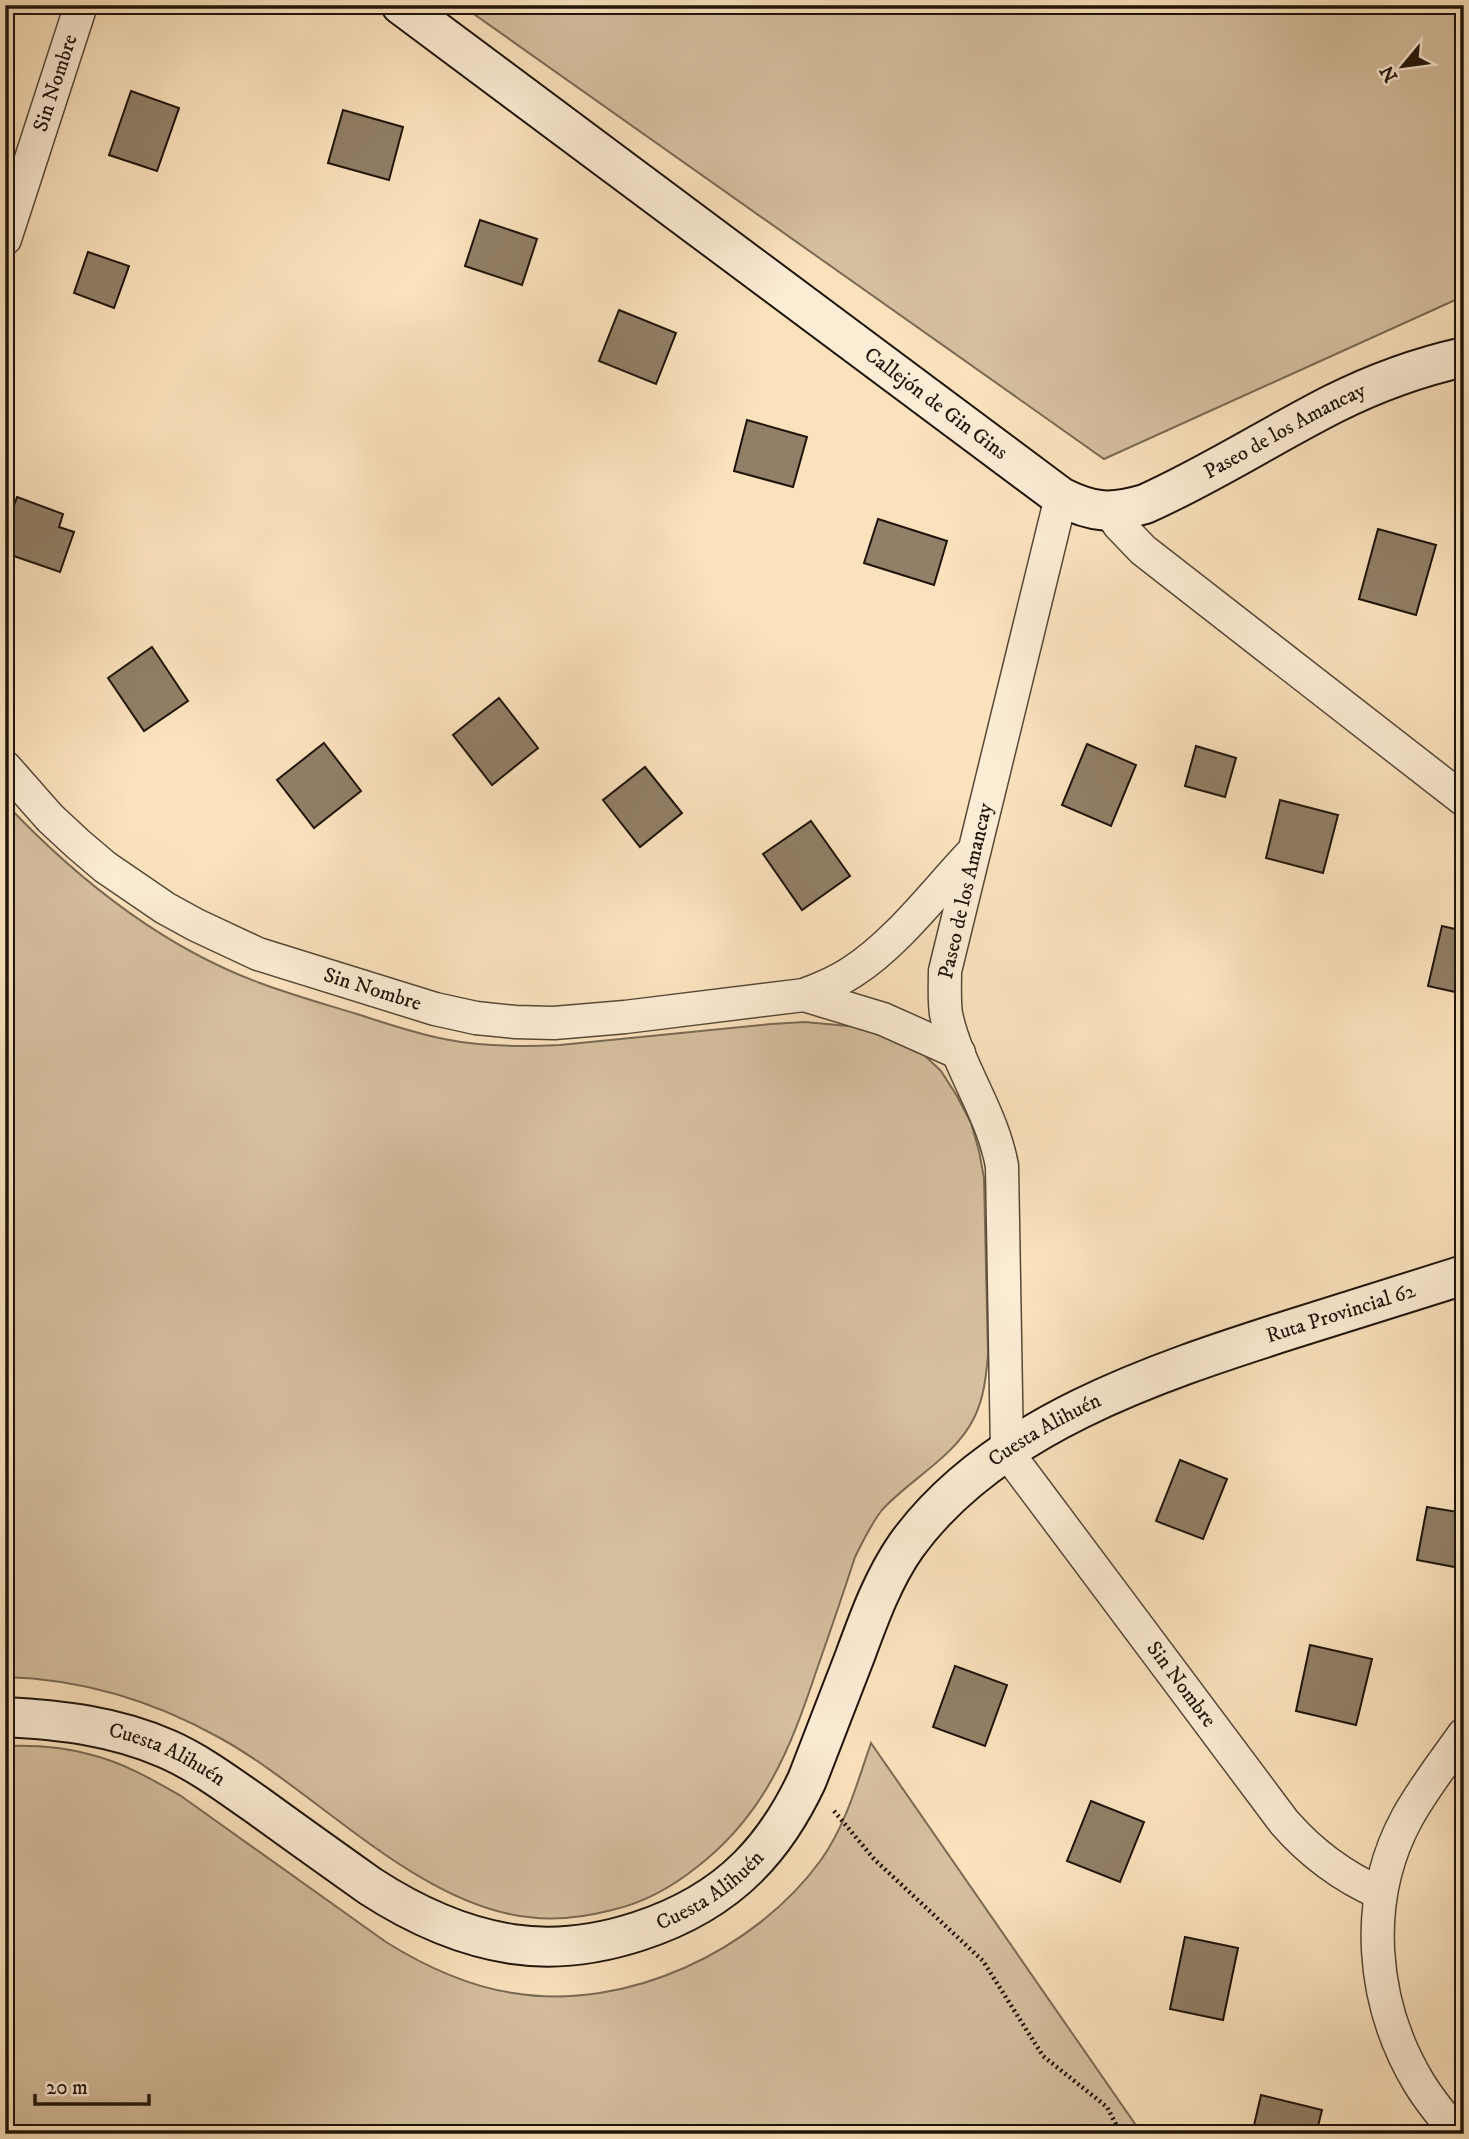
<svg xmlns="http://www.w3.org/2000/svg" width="1469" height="2139" font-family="'IM FELL DW Pica',serif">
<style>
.green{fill:#d6bf9f;stroke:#7a6a54;stroke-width:2}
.building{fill:#917f67;stroke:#1f140a;stroke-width:2}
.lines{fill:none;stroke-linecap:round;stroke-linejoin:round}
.minor-casing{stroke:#564837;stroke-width:35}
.secondary-casing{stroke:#1f140a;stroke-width:42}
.path{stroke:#1f140a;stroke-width:4.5;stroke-dasharray:2 3.5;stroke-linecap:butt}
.minor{stroke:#fcecd4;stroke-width:32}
.secondary{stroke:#fcecd4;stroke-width:38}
.labels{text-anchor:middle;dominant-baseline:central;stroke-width:6;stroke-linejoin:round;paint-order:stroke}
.street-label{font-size:21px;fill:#1f140a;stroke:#fcecd4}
</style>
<rect width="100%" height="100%" fill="#fbe2bd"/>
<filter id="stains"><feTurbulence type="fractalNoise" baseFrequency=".00286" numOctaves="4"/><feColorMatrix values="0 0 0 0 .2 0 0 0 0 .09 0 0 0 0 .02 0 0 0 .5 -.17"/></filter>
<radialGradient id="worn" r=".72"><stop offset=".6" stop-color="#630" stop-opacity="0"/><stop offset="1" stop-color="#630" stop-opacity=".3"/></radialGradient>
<g class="green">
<polygon points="461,5 1464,5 1464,296 1104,459"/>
<path d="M5,803C76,878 162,947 260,983C292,995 324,1004 357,1014C385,1023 414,1033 444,1039C483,1047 521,1047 560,1045L771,1024L805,1022L870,1028L920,1051L941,1071L957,1096L971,1123L979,1151L984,1178L988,1355C986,1377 984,1398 974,1418C955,1457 910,1479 882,1510C871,1524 863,1541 855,1557C843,1594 830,1632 817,1669C791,1747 765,1815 697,1867C672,1887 643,1903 612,1910C585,1917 557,1921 528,1917C417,1905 316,1791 220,1738C154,1701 80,1679 5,1677Z"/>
<path d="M871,1743L1142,2134H5V1746C33,1745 65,1747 92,1755C124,1763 153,1780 181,1796L386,1942C426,1967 467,1986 513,1993C626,2012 755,1951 821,1860C846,1825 857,1783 871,1743Z"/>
</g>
<g class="building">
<polygon points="131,91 179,108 157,171 109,155"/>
<polygon points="343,110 403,127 389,180 328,163"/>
<polygon points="480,220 537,239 522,285 465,266"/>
<polygon points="88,252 129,266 114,308 74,293"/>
<polygon points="619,310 676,333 656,384 599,361"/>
<polygon points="747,420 807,437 793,487 734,471"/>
<polygon points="17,497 63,514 59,527 74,532 60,572 5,553 5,531"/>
<polygon points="878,519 947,541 934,585 864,563"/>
<polygon points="1378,529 1436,545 1416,615 1359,599"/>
<polygon points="152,647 188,701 144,731 108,678"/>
<polygon points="499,698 538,748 492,785 453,735"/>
<polygon points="324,743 361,791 314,828 277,780"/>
<polygon points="1087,744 1136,765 1111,826 1062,805"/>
<polygon points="1196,746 1236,758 1225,797 1185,786"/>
<polygon points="645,767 682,813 640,847 603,800"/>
<polygon points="1280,800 1338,815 1323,873 1266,858"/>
<polygon points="811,821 850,876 802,910 763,854"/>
<polygon points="1442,926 1464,931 1464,994 1428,986"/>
<polygon points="1180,1460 1227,1479 1203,1539 1156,1521"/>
<polygon points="1427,1507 1464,1513 1464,1547 1460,1568 1417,1560"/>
<polygon points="1310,1645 1372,1659 1356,1725 1296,1711"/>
<polygon points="955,1666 1007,1685 985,1746 933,1727"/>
<polygon points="1091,1801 1144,1822 1120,1882 1067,1861"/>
<polygon points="1185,1937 1238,1948 1223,2020 1170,2009"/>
<polygon points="1261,2095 1322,2110 1316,2134 1252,2134"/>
</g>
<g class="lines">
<defs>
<g id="minor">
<path id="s1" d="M5,239L81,5"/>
<path id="s2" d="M1061,497L945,971C945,985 944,1000 946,1014C957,1067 992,1111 1002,1166L1007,1452L1284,1822C1311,1853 1341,1876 1380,1893"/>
<polyline points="1110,512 1119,525 1143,550 1464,800"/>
<path id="s3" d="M5,767L50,818L78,844L105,867L165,908L196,925L258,954L435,1009L476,1018L515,1022L554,1023L625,1017L804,995C820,989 837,982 852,972C896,944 935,892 971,854"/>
<polyline points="804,995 883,1019 959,1053"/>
<path d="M1458,2134C1444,2118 1430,2101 1419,2083C1371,2003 1362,1901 1407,1818C1423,1789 1444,1762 1464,1734"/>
</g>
<g id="secondary">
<path id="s4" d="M401,5L1061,497C1093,513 1111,514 1145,504C1210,475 1270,436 1333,404C1375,383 1419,367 1464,357"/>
<path id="s5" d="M5,1717C61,1720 115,1726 167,1749C199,1763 228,1785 257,1805C294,1832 332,1859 370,1886C413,1914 460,1936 512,1944C591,1956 691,1924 748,1867C773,1842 792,1812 807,1780C823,1738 839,1697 855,1656C869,1618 883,1579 906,1546C992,1426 1157,1372 1292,1329C1349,1311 1406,1293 1464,1275"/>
</g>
</defs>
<use href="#minor" class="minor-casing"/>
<use href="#secondary" class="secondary-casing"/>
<polyline class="path" points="834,1811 874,1859 983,1961 1043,2056 1107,2107 1121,2134"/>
<use href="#minor" class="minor"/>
<use href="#secondary" class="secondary"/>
</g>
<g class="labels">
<g class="street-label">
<text stroke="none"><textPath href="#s1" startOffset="164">Sin Nombre</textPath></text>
<text stroke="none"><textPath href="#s4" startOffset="667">Callejón de Gin Gins</textPath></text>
<text stroke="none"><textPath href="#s4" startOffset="1068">Paseo de los Amancay</textPath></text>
<text transform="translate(966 891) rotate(-77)">Paseo de los Amancay</text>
<text stroke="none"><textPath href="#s3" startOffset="438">Sin Nombre</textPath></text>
<text stroke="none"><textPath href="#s5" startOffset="1684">Ruta Provincial 62</textPath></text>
<text stroke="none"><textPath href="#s5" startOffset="1365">Cuesta Alihuén</textPath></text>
<text stroke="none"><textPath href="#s2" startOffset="1270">Sin Nombre</textPath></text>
<text stroke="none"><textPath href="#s5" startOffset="168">Cuesta Alihuén</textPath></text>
<text stroke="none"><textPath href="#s5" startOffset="777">Cuesta Alihuén</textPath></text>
</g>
</g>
<rect width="1469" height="2139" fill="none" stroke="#fbe2bd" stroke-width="28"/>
<rect x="7" y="7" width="1455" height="2125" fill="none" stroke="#1f140a" stroke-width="3.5"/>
<rect x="14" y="14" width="1441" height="2111" fill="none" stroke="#1f140a" stroke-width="2"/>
<g transform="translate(1403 66) rotate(241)" stroke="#fcecd4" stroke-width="5" paint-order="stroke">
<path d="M0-5L12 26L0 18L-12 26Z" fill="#1f140a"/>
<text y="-10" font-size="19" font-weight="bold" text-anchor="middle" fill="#1f140a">N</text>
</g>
<path d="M35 2094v10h114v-10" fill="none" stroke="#1f140a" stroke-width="3.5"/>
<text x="46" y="2094" font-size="21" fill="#1f140a" stroke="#fcecd4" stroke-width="5" paint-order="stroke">20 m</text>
<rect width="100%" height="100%" filter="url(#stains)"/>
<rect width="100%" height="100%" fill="url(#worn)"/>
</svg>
